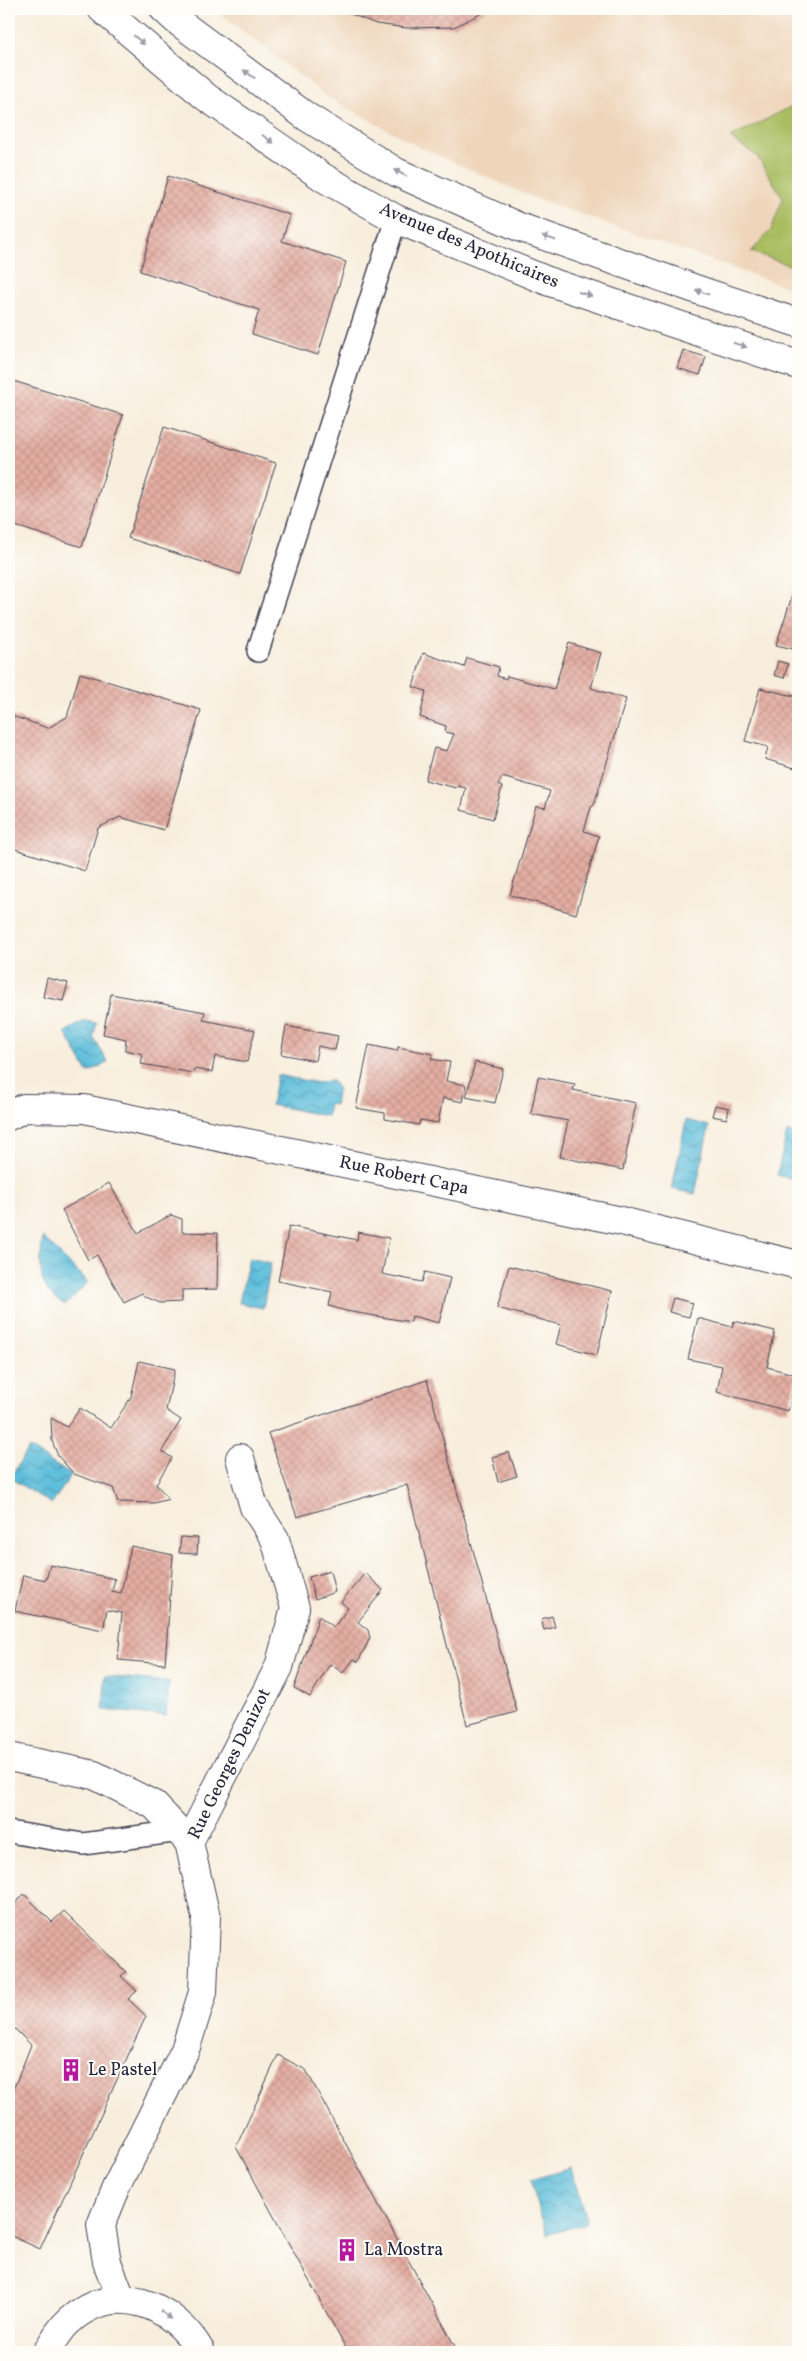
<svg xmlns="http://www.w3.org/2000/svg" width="807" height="2361" font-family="Vollkorn,serif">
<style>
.built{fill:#efd6bb}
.grass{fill:#a9bd61;stroke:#66704e}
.water{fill:url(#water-waves);stroke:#40708b}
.building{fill:url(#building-cross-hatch)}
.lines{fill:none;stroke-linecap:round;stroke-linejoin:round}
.lane-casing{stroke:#424153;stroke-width:24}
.street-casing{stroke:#424153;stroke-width:30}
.secondary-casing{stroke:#424153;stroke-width:30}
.lane{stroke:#fff;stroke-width:21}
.street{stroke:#fff;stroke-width:28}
.secondary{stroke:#fff;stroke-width:28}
.oneway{fill:#9c9ca7}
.labels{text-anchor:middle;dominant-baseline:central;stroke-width:4;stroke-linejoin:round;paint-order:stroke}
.street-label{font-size:18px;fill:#22223b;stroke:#fdfcf7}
.poi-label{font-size:18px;fill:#22223b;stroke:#fdfcf7;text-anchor:start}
</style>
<defs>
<pattern id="water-waves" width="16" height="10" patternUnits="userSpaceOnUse" patternTransform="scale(1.25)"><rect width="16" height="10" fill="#5dbedb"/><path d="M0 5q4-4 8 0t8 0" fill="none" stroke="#4c9ab3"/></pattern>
<pattern id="building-cross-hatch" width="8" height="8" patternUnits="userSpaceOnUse" patternTransform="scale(1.25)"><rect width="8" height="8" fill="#e4ada2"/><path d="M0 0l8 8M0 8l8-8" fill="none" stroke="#c3958c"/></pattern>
</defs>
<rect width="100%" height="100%" fill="#fdfcf7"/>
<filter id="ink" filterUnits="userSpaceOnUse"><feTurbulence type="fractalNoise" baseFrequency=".02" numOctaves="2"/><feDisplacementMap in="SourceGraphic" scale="10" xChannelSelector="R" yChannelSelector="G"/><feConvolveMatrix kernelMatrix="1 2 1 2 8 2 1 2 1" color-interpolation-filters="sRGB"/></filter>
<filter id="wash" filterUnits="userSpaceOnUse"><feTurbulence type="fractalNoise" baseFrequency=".0096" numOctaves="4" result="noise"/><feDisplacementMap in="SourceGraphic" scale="20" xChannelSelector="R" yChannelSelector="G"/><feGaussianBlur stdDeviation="1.12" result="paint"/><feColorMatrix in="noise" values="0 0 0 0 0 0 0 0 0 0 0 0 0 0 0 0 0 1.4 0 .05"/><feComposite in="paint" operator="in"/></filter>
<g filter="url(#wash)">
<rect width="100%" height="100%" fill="#f8eedd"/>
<polygon class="built" points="214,9 798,9 798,291 532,197 419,147 326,96"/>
<polygon class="grass" points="798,103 798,268 751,252 771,230 783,198 757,156 730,138"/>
<g class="water">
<polygon points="85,1021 97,1023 93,1037 108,1062 88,1073 65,1032"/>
<polygon points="277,1075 318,1083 331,1080 338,1089 335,1105 329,1104 327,1116 271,1105"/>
<polygon points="686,1120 709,1126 695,1194 672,1189"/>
<polygon points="787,1132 798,1134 798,1180 777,1175"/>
<path d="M43,1237L88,1282L66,1305C36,1292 39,1264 43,1237Z"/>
<polygon points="249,1258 271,1263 263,1308 239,1303"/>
<polygon points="29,1448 71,1475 52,1504 10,1478"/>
<polygon points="105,1676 169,1682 166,1716 103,1710"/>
<polygon points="571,2168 587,2223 547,2235 530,2180"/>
</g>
<g id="blocks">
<g class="building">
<polygon points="338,9 490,9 454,27 407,28 376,24"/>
<polygon points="168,176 290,215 282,241 346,262 318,355 252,334 259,310 140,271"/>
<polygon points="683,350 706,357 700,375 677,368"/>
<polygon points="10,380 123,415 82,547 9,524"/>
<polygon points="164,427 276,463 240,574 128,538"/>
<polygon points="798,578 798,650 776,645"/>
<polygon points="569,643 601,653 591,688 626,699 594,805 591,807 584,831 599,836 576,914 510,895 536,806 545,808 550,791 502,777 498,785 502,787 493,819 461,810 466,788 458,786 456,788 425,780 434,748 447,751 454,734 445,732 446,726 420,717 426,691 413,687 423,653 464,667 467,658 499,667 497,676 506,679 507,676 554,689"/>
<polygon points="778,661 788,664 784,678 774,675"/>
<polygon points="80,673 201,710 164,830 120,817 98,828 85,871 9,847 9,715 48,728 67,717"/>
<polygon points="760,688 798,697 798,769 765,759 768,747 745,741"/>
<polygon points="47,978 68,983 63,1001 43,997"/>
<polygon points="111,994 205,1012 203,1020 255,1030 247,1062 215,1056 212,1072 194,1069 193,1073 141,1064 143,1054 125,1050 126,1039 103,1034"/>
<polygon points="286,1026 338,1036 335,1050 318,1046 315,1061 281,1054"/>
<polygon points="369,1045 397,1051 398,1047 433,1054 431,1059 450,1062 446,1081 466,1085 463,1102 443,1098 438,1123 420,1120 419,1125 385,1119 385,1113 356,1108"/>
<polygon points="475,1062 503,1069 495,1103 466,1097"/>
<polygon points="538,1077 575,1084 573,1090 636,1103 623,1170 560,1157 568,1121 531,1114"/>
<polygon points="715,1105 729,1108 727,1119 712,1116"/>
<polygon points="109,1183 138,1233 171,1215 182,1219 182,1232 218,1233 217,1289 182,1290 182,1302 160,1303 146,1297 142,1293 124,1302 97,1255 88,1260 62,1210"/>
<polygon points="289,1226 357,1240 358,1232 389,1238 382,1274 422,1282 425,1272 450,1278 439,1323 412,1316 411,1322 346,1311 329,1306 332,1292 278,1281"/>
<polygon points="509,1266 612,1291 597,1355 556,1344 561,1325 497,1308"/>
<polygon points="673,1298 693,1303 689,1317 669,1312"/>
<polygon points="698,1318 732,1327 734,1321 775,1331 767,1367 797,1375 788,1411 717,1392 722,1366 688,1359"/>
<polygon points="139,1361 175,1369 166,1410 181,1420 162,1451 172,1458 156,1484 169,1499 154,1503 118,1502 113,1488 74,1474 58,1456 52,1441 51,1418 67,1427 80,1408 111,1428 131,1397"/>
<polygon points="427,1380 517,1712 467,1725 407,1485 297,1517 268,1433"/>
<polygon points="509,1452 517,1476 498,1482 492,1457"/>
<polygon points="181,1537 198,1538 197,1554 179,1553"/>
<polygon points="131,1546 173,1555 165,1664 118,1660 122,1613 107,1610 103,1630 15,1611 23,1575 46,1580 50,1565 115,1579 112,1591 121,1593"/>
<polygon points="330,1571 335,1592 315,1599 309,1577"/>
<polygon points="365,1573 383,1590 358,1622 368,1630 370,1638 358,1662 354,1659 343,1673 330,1664 310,1697 294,1688 319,1616 334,1627 348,1608 341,1602"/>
<polygon points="552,1616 555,1627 544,1630 541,1619"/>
<polygon points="24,1894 52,1922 64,1911 126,1972 121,1976 137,1991 128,1999 146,2016 40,2249 9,2235 9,2094 11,2095 31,2045 9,2023 9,1910"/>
<polygon points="278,2055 306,2070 458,2352 348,2352 236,2147"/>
</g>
</g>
</g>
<g filter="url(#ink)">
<use href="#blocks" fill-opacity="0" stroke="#424153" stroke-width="1"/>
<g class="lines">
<defs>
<g id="lane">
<polyline points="258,651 396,219"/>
<polyline points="9,1832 83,1844 180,1831"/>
</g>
<g id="street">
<polyline points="9,1116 24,1108 84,1109 617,1220 798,1265"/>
<polyline points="9,1757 94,1775 154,1805 189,1842"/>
<polyline points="121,2298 107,2262 101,2225 116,2188 185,2050 203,1992 206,1917 189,1842 279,1667 295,1608 275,1539 254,1507 240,1458"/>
<path d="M47,2352C53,2341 60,2329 69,2321C115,2280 173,2303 201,2352"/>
</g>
<g id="secondary">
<polyline points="102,9 206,97 324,178 396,219 550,282 798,365"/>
<polyline points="164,9 176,20 307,117 396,172 519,227 704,292 798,323"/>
</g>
</defs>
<use href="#lane" class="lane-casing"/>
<use href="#street" class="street-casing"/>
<use href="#secondary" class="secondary-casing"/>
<use href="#lane" class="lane"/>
<use href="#street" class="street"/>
<use href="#secondary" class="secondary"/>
</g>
<defs><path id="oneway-solid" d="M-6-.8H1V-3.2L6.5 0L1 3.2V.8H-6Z" transform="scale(1.25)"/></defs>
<g class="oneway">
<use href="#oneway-solid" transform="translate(139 40) rotate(40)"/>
<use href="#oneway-solid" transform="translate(249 74) rotate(-144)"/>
<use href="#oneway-solid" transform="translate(268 139) rotate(35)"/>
<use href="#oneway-solid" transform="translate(400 173) rotate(-153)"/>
<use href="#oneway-solid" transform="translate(549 238) rotate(-161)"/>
<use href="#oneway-solid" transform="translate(702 292) rotate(-161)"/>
<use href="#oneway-solid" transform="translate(585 294) rotate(18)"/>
<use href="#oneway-solid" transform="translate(740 345) rotate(18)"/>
<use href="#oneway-solid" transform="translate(166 2315) rotate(35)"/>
</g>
</g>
<defs>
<symbol id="building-bare" viewBox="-9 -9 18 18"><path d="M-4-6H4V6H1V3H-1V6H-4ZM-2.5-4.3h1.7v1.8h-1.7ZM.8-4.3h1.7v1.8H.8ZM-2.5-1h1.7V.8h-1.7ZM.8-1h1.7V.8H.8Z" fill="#b5179e" stroke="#fdfcf7" stroke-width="2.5" paint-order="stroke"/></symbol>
</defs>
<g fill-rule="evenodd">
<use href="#building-bare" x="55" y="2054" width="32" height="32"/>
<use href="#building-bare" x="331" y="2234" width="32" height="32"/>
</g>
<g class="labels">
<g class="street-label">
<text transform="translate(469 246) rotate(23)">Avenue des Apothicaires</text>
<text transform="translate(404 1176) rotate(12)">Rue Robert Capa</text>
<text transform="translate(230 1764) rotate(-64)">Rue Georges Denizot</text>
</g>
<g class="poi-label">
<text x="88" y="2070">Le Pastel</text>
<text x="364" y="2250">La Mostra</text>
</g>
</g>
<rect width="807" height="2361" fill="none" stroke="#fdfcf7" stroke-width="30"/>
</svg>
